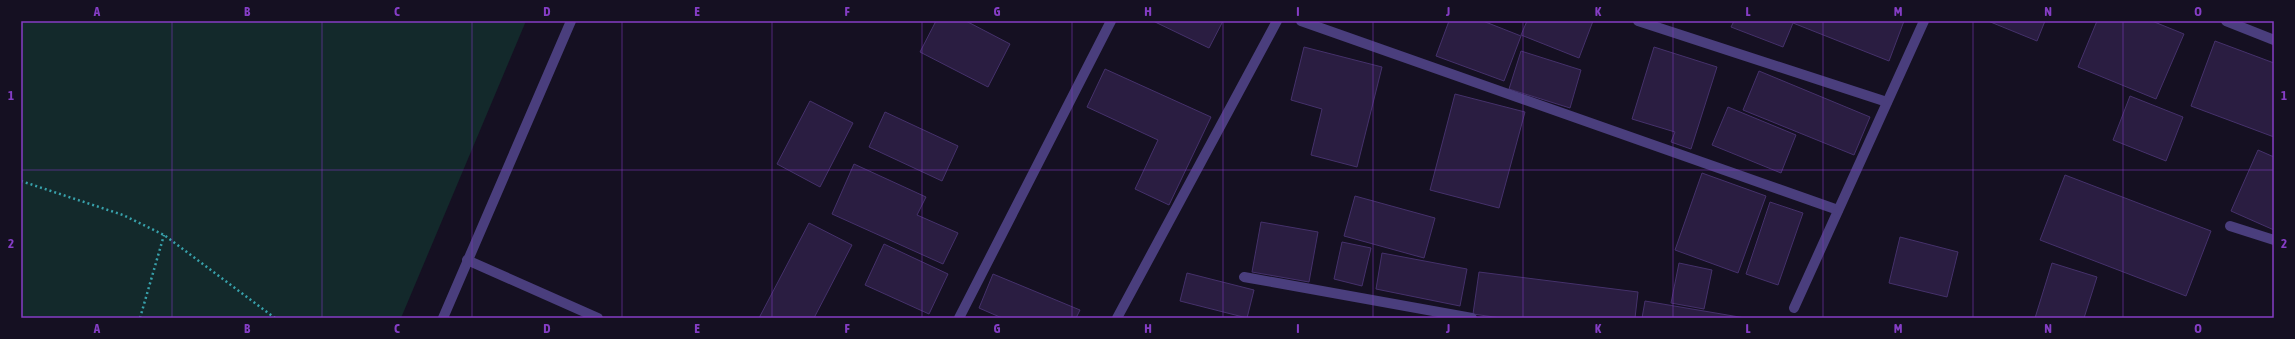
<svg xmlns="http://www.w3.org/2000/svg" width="2295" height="339" font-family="'Asap Condensed',sans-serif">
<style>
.green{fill:#13292b}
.building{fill:#2a1d41;stroke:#45316b}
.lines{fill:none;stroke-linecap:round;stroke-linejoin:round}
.path{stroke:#38a1ab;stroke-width:2.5;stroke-dasharray:2 3;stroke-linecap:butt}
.minor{stroke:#4a3e7d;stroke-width:10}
.grid{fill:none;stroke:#853dc5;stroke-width:1;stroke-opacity:0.55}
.neatline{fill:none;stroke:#853dc5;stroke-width:1.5}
.grid-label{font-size:13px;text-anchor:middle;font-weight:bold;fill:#853dc5}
</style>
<rect width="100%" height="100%" fill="#151022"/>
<polygon class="green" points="21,21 526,21 401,318 21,318"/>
<g class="building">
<polygon points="936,21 966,21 1010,44 988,87 920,52"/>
<polygon points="1153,21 1223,21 1209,48"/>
<polygon points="1449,21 1483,21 1521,36 1504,81 1436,56"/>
<polygon points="1527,21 1593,21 1579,58 1521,35"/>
<polygon points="1734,21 1904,21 1889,61 1793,23 1783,47 1731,27"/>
<polygon points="1988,21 2045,21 2037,41"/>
<polygon points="2097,21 2152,21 2184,34 2156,99 2078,67"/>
<polygon points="2215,41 2274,63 2274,137 2191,106"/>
<polygon points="1304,47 1382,67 1357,167 1311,155 1322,109 1291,100"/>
<polygon points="1654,47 1717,67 1691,149 1671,142 1675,132 1632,119"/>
<polygon points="1521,51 1581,70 1570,108 1509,89"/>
<polygon points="1105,69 1211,117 1169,205 1135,189 1158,140 1087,107"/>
<polygon points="1759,71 1870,117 1854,155 1743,110"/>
<polygon points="1455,94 1525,112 1499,208 1430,190"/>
<polygon points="2130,96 2183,117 2166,161 2113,140"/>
<polygon points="810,101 853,123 820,187 777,164"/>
<polygon points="1728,107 1796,135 1781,173 1712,145"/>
<polygon points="885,112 958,146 942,181 869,147"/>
<polygon points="2258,150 2274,157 2274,230 2231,211"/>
<polygon points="854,164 926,197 917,215 958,233 943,264 832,214"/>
<polygon points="1702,173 1766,196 1738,273 1675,250"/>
<polygon points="2065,175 2211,231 2186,296 2040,240"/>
<polygon points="1355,196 1435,218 1424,258 1344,236"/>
<polygon points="1770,202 1803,213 1778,285 1746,274"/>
<polygon points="1261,222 1318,232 1309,282 1252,272"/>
<polygon points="809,223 852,245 814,318 759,318"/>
<polygon points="1900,237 1958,252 1947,297 1889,283"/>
<polygon points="1342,242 1371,248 1362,286 1334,279"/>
<polygon points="884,244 948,274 929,314 865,285"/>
<polygon points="1382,253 1467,269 1460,306 1376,289"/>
<polygon points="1679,263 1712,270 1704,309 1671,303"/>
<polygon points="2052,263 2097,277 2084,318 2035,318"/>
<polygon points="1479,272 1638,292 1635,318 1501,318 1473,314"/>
<polygon points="1187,273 1254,290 1247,318 1180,301"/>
<polygon points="993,274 1080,310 1076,318 1002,318 979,308"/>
<polygon points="1645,301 1745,318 1642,318"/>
</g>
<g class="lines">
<g class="path">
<polyline points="21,181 123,215 164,235 275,318"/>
<polyline points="140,318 164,235"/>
</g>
<g class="minor">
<polyline points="1301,21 1838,210"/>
<polyline points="1638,21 1887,102"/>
<polyline points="2226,21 2274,40"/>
<polyline points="2230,226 2274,240"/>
<polyline points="467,260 598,318"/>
<polyline points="1244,277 1472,318"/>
<polyline points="1794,308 1924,21"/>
<polyline points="443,318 571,21"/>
<polyline points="959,318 1111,21"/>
<polyline points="1117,318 1277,21"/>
</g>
</g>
<path class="grid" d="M172,21V318M322,21V318M472,21V318M622,21V318M772,21V318M922,21V318M1072,21V318M1223,21V318M1373,21V318M1523,21V318M1673,21V318M1823,21V318M1973,21V318M2123,21V318M21,170H2274"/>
<rect width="2295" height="339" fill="none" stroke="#151022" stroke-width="44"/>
<rect x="22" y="22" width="2251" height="295" class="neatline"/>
<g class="grid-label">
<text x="97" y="16">A</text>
<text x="247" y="16">B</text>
<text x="397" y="16">C</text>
<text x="547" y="16">D</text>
<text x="697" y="16">E</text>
<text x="847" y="16">F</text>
<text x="997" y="16">G</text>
<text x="1148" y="16">H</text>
<text x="1298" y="16">I</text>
<text x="1448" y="16">J</text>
<text x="1598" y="16">K</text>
<text x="1748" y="16">L</text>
<text x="1898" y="16">M</text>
<text x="2048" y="16">N</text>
<text x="2198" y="16">O</text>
<text x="11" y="100">1</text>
<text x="2284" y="100">1</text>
<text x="11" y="248">2</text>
<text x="2284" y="248">2</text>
<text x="97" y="333">A</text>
<text x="247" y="333">B</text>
<text x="397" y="333">C</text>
<text x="547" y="333">D</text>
<text x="697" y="333">E</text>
<text x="847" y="333">F</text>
<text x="997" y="333">G</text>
<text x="1148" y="333">H</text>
<text x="1298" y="333">I</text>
<text x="1448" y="333">J</text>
<text x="1598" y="333">K</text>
<text x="1748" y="333">L</text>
<text x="1898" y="333">M</text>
<text x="2048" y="333">N</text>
<text x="2198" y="333">O</text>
</g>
</svg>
